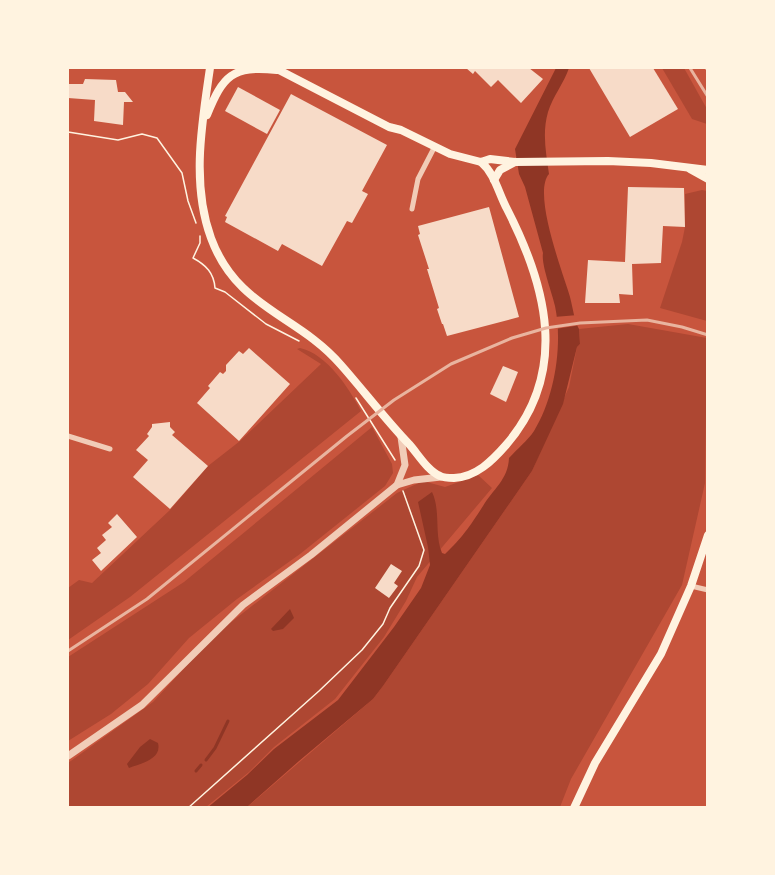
<svg xmlns="http://www.w3.org/2000/svg" width="775" height="875" font-family="'Roboto Condensed',sans-serif">
<style>
.green{fill:#ae4732}
.water{fill:#8f3625}
.pier{fill:#c8553d}
.lines{fill:none;stroke-linecap:round;stroke-linejoin:round}
.stream{stroke:#8f3625;stroke-width:3}
.building{fill:#f7dbc8}
.path{stroke:#fff3e0;stroke-width:1.5}
.minor{stroke:#f1ccb7;stroke-width:5}
.tertiary{stroke:#f1ccb7;stroke-width:7}
.primary{stroke:#fff3e0;stroke-width:8}
.rail{stroke:#e9b49f;stroke-width:3}
</style>
<rect width="100%" height="100%" fill="#c8553d"/>
<g class="green">
<polygon points="662,68 684,68 707,109 707,124 692,119"/>
<polygon points="702,190 707,191 707,321 660,308 682,242 685,227 685,194"/>
<polygon points="628,324 707,338 705,483 682,585 571,779 560,807 246,808 373,699 383,686 532,471 569,387 577,347 580,344 579,329"/>
<path d="M300,348C327,354 349,388 361,411L130,597L68,640V588L79,580L92,583L170,510L208,466L240,441L321,364L297,349Z"/>
<polygon points="372,427 392,464 393,473 385,486 300,554 237,599 189,638 148,684 111,714 68,741 68,657 184,582"/>
<polygon points="478,475 492,488 417,577 406,601 384,637 335,699 274,747 249,772 206,807 68,808 68,763 153,702 216,634 397,493 423,481 445,487"/>
</g>
<g class="water">
<path d="M556,68H569C564,83 553,96 548,112C542,133 546,153 549,174C532,193 563,273 570,297C573,308 574,320 579,329L580,344L577,347L563,404L532,471L383,686L373,699L299,761L247,807L207,808L247,775L274,749L338,700L394,627L421,588L430,565L428,547L418,502L432,492C441,511 434,534 442,553L445,554C463,537 470,526 483,506C493,489 508,480 509,458C517,449 528,440 534,431C555,397 563,344 555,306C552,292 541,265 543,253L525,187L519,174L515,149Z"/>
<polygon points="290,609 294,618 283,629 273,631 271,629"/>
<path d="M150,739L158,743C162,759 142,763 129,768L127,764L140,747Z"/>
</g>
<polygon class="pier" points="578,315 581,325 555,329 554,317"/>
<g class="lines">
<g class="stream">
<polyline points="206,760 215,748 228,721"/>
<polyline points="196,771 201,765"/>
</g>
</g>
<g class="building">
<polygon points="466,68 529,68 543,79 521,103 498,80 491,87 475,71 473,74"/>
<polygon points="589,68 653,68 678,109 630,137"/>
<polygon points="85,79 116,80 118,92 125,92 133,102 124,102 123,125 94,121 95,100 68,98 68,84 83,84"/>
<polygon points="238,87 280,110 267,134 225,111"/>
<polygon points="291,94 387,145 362,191 368,194 352,223 347,221 322,266 282,244 278,251 225,222 227,217 225,216"/>
<polygon points="628,187 684,188 685,227 663,226 661,263 632,264 633,295 619,294 620,303 585,303 588,260 625,262"/>
<polygon points="489,207 519,317 447,336 443,324 442,324 437,309 439,308 427,269 429,269 418,235 420,234 418,226"/>
<polygon points="249,348 290,384 239,441 197,403 210,388 208,386 220,372 223,374 226,371 226,365 239,351 243,354"/>
<polygon points="503,366 518,372 506,402 490,394"/>
<polygon points="170,422 170,427 175,432 172,435 208,466 170,509 133,477 148,460 136,450 149,436 147,434 152,427 152,424"/>
<polygon points="117,514 137,537 101,571 92,560 101,553 97,548 106,540 102,535 112,527 108,523"/>
<polygon points="391,564 402,571 394,583 398,586 389,598 375,588"/>
</g>
<g class="lines">
<g class="path">
<polyline points="68,132 118,140 142,134 157,138 182,173 188,201 196,223"/>
<path d="M200,236V243L193,258C206,265 214,273 215,288L225,292L266,324L299,341"/>
<polyline points="356,398 395,460"/>
<polyline points="188,808 319,691 362,650 383,624 390,608 419,566 424,550 403,491"/>
</g>
<g class="minor">
<polyline points="412,209 418,179 434,148"/>
<polyline points="68,436 110,449"/>
<polyline points="691,586 708,590"/>
</g>
<g class="tertiary">
<polyline points="397,485 414,480 441,477"/>
<polyline points="68,756 142,705 243,605 311,555 397,485 405,465 401,437"/>
</g>
<g class="primary">
<path d="M210,68C202,123 191,183 211,238C237,309 297,314 341,365C364,391 385,419 409,444C418,454 427,470 440,476C444,478 450,478 454,478C476,477 492,461 506,445C569,372 547,287 507,209C498,192 495,174 481,162"/>
<polyline points="275,68 389,127 401,130 450,154 481,162 490,159 515,162 608,161 651,163 708,170"/>
<path d="M207,115C223,76 232,65 277,70"/>
<polyline points="690,169 708,179"/>
<polyline points="494,180 500,170 515,162"/>
<polyline points="574,808 595,763 661,654 691,586 708,535"/>
</g>
<g class="rail">
<polyline points="690,68 708,97"/>
<polyline points="706,68 708,70"/>
<polyline points="68,651 147,599 347,436 394,400 451,364 512,338 546,328 580,323 647,320 682,327 708,335"/>
</g>
</g>
<rect width="775" height="875" fill="none" stroke="#fff3e0" stroke-width="138"/>
</svg>
